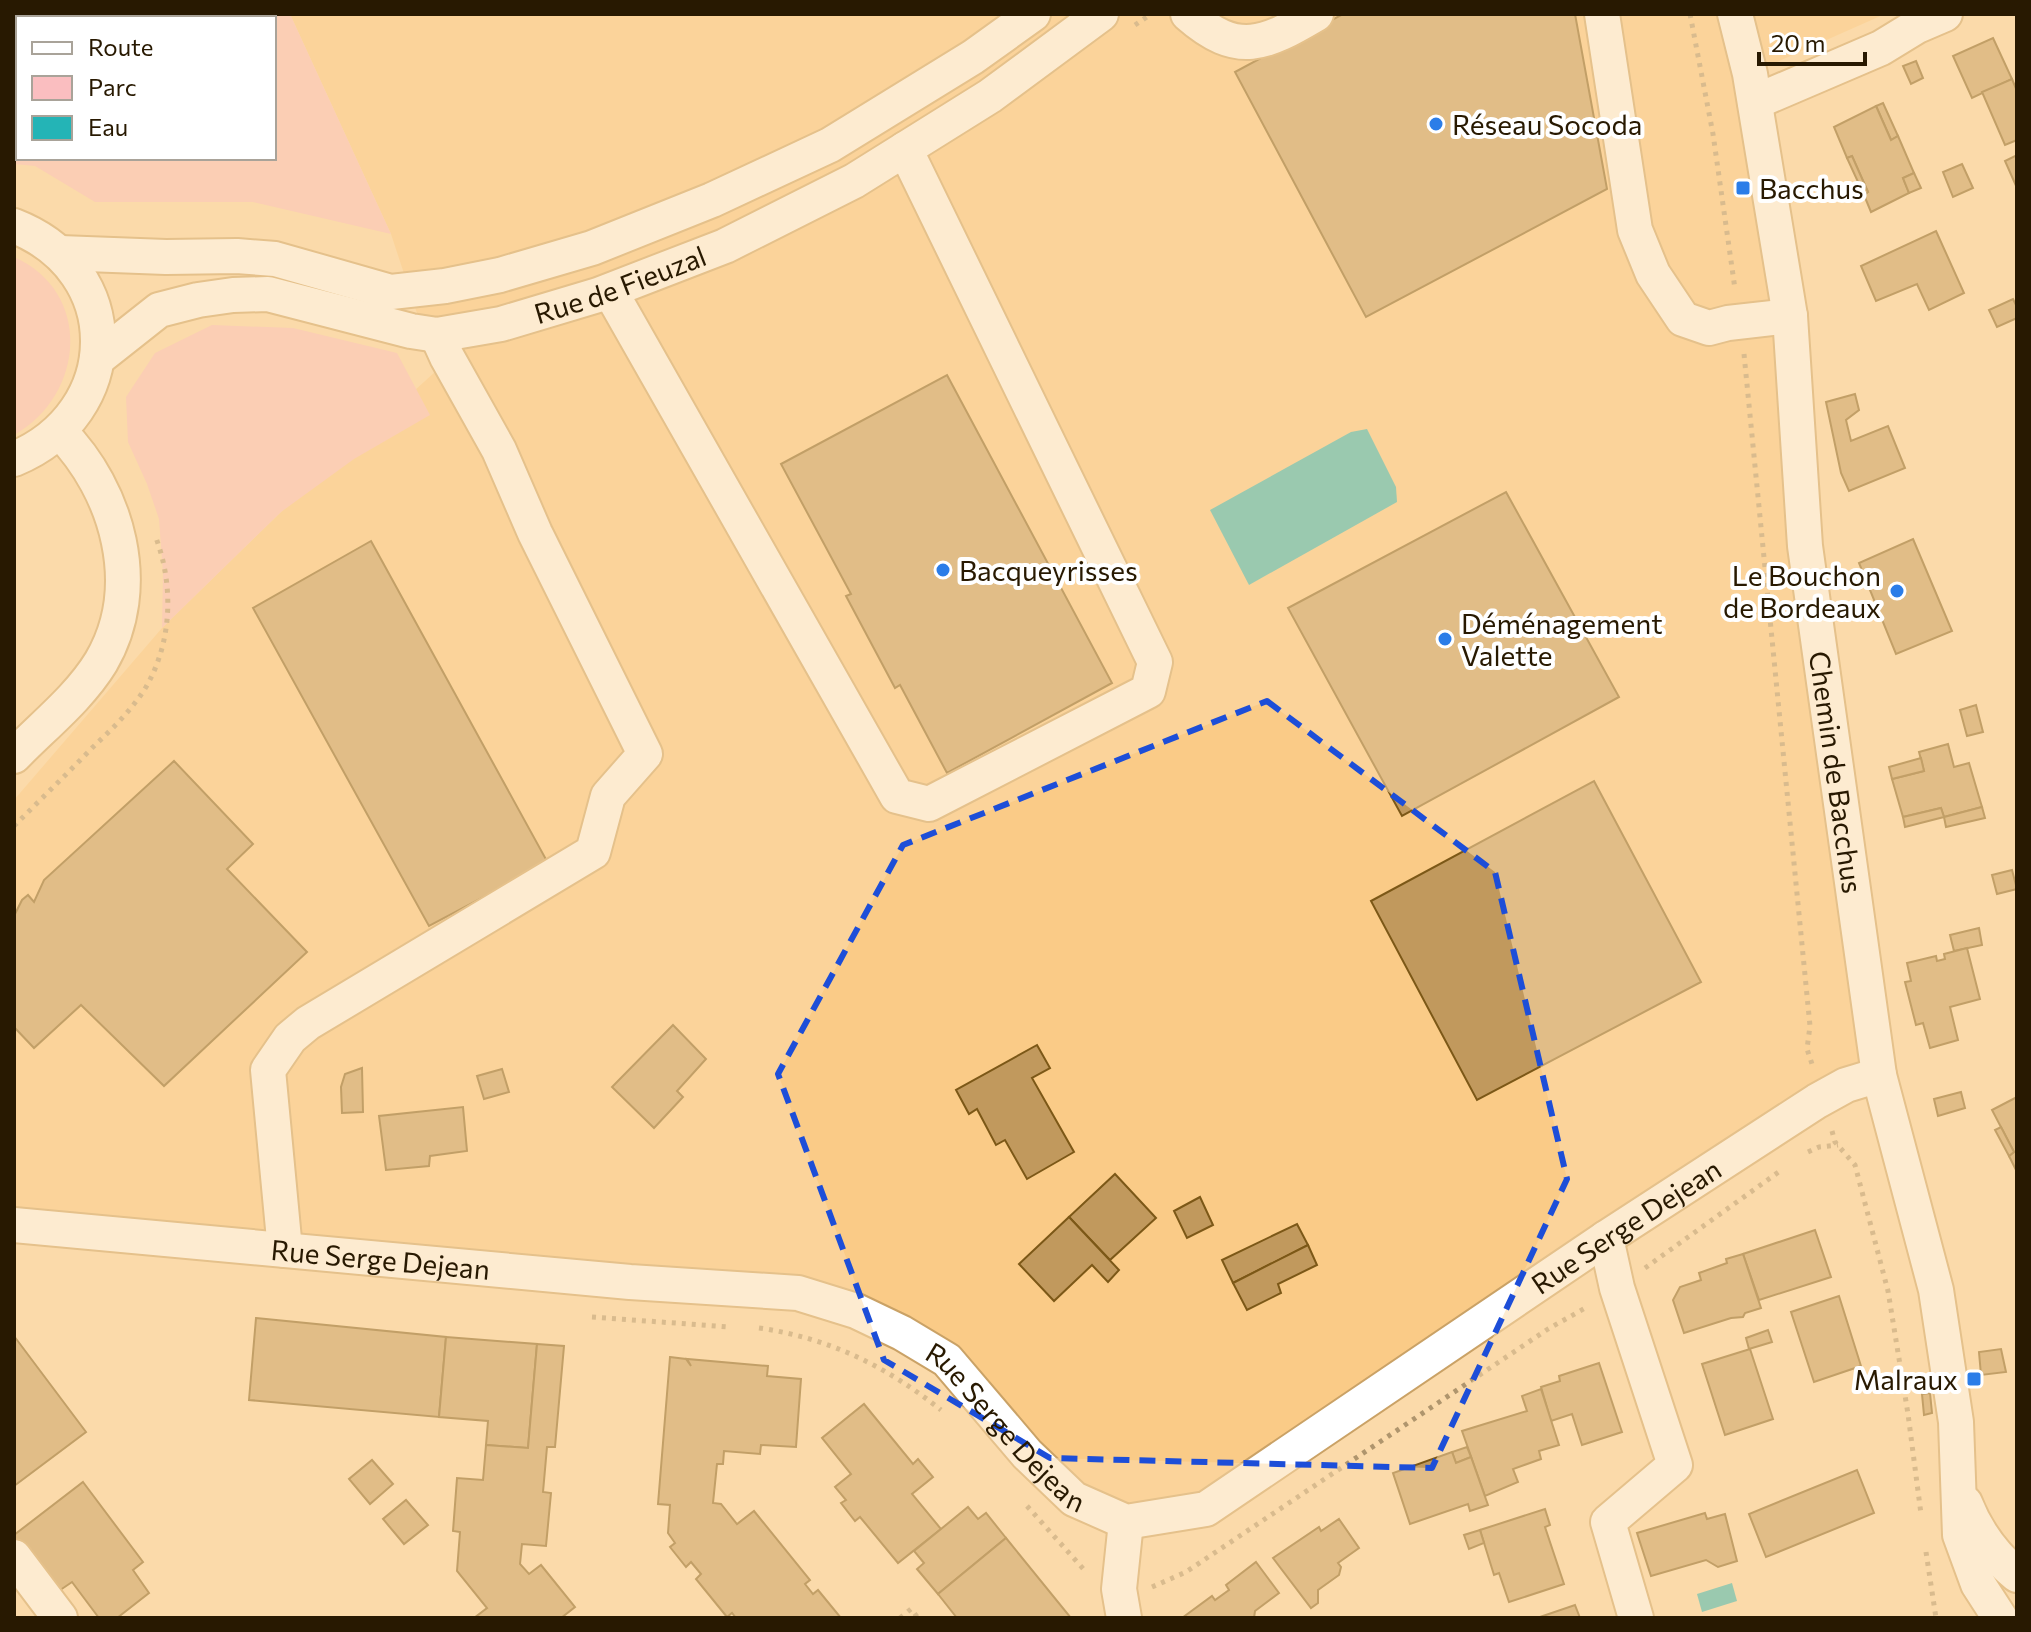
<svg xmlns="http://www.w3.org/2000/svg" width="2031" height="1632" font-family="Commissioner,sans-serif">
<style>
.built{fill:#facb87}
.green{fill:#fabec0;fill-rule:evenodd}
.water{fill:#24b4b6}
.building{fill:#c1995d;stroke:#7c5817;stroke-width:2}
.lines{fill:none;stroke-linecap:round;stroke-linejoin:round}
.minor-casing{stroke:#caa266;stroke-width:38}
.path{stroke:#af956d;stroke-width:5;stroke-dasharray:4 6;stroke-linecap:butt}
.minor{stroke:#fff;stroke-width:34}
.marked{fill:none;stroke:#1d4ed8;stroke-width:6;stroke-dasharray:16 10;stroke-linejoin:round}
.poi-dot{fill:#2b7de8;stroke:#fff;stroke-width:3}
.labels{text-anchor:middle;dominant-baseline:central;stroke-width:8;stroke-linejoin:round;paint-order:stroke}
.poi-label{font-size:28px;fill:#281901;stroke:#fff;text-anchor:start}
.street-label{font-size:28px;fill:#281901;stroke:#fff}
</style>
<rect width="100%" height="100%" fill="#fbdaaa"/>
<polygon class="built" points="290,14 1885,14 1750,74 1879,1075 1206,1509 1126,1522 1074,1499 947,1360 856,1311 14,1225 14,800 162,628 281,512 436,371 391,234"/>
<g class="green">
<path d="M14,14H290L391,234L253,202H95L35,166L14,164ZM18,18H274V158H18Z"/>
<path d="M14,257C93,292 85,395 14,435Z"/>
<polygon points="212,325 293,328 397,353 430,415 354,459 281,512 162,628 163,573 159,519 147,484 128,442 126,397 155,353"/>
</g>
<g class="water">
<polygon points="14,14 157,14 158,18 18,18 18,104 14,103"/>
<polygon points="1367,429 1396,487 1397,502 1249,585 1210,510 1351,432"/>
<polygon points="1732,1583 1737,1601 1702,1612 1697,1594"/>
</g>
<g class="building">
<polygon points="1343,14 1575,14 1607,189 1366,317 1235,72"/>
<polygon points="1993,38 2012,79 1972,98 1953,56"/>
<polygon points="1916,61 1923,78 1911,84 1903,66"/>
<polygon points="2012,79 2017,91 2017,140 2005,145 1982,92"/>
<polygon points="1883,103 1898,136 1891,140 1876,106"/>
<polygon points="1876,106 1891,140 1898,136 1914,173 1903,178 1909,193 1871,212 1864,195 1868,192 1852,156 1847,158 1834,127"/>
<polygon points="2017,155 2017,188 2005,161"/>
<polygon points="1852,156 1868,192 1864,195 1847,158"/>
<polygon points="1962,164 1973,188 1953,197 1943,172"/>
<polygon points="1914,173 1921,188 1909,193 1903,178"/>
<polygon points="1936,231 1964,293 1929,310 1917,284 1876,301 1861,266"/>
<polygon points="2013,299 2017,307 2017,318 1997,327 1989,310"/>
<polygon points="947,375 1112,683 947,773 900,685 895,688 846,596 851,594 781,464"/>
<polygon points="1855,394 1859,410 1846,420 1851,441 1888,426 1905,468 1849,491 1841,473 1826,402"/>
<polygon points="1506,492 1619,697 1402,816 1288,608"/>
<polygon points="1913,539 1952,631 1896,654 1859,563"/>
<polygon points="371,541 548,863 429,926 253,608"/>
<polygon points="1976,705 1983,732 1967,736 1960,710"/>
<polygon points="1948,744 1954,767 1969,763 1982,807 1944,817 1941,808 1903,817 1892,779 1924,771 1919,752"/>
<polygon points="1921,758 1924,771 1892,779 1889,767"/>
<polygon points="174,761 253,844 227,869 307,952 164,1086 81,1005 34,1048 14,1027 14,916 22,900 28,895 34,902 44,880"/>
<polygon points="1594,781 1701,982 1477,1100 1371,901"/>
<polygon points="1982,807 1985,818 1946,827 1944,817"/>
<polygon points="1941,808 1944,817 1905,827 1903,817"/>
<polygon points="2012,870 2017,889 1997,894 1992,875"/>
<polygon points="1979,928 1982,945 1954,951 1950,935"/>
<polygon points="1967,948 1980,999 1950,1007 1958,1040 1930,1048 1923,1023 1916,1025 1905,982 1911,981 1907,963 1936,956 1937,961 1945,959 1944,954"/>
<polygon points="673,1025 706,1059 677,1091 683,1097 654,1128 612,1087"/>
<polygon points="1037,1045 1050,1068 1032,1078 1074,1152 1027,1179 1005,1140 996,1145 977,1109 969,1114 956,1090"/>
<polygon points="362,1068 363,1112 342,1113 341,1087 345,1074"/>
<polygon points="502,1069 509,1092 484,1099 477,1076"/>
<polygon points="1961,1092 1965,1108 1938,1116 1934,1099"/>
<polygon points="2017,1097 2017,1172 2009,1156 2014,1152 1992,1110"/>
<polygon points="463,1107 467,1151 430,1156 429,1166 386,1170 379,1116"/>
<polygon points="2001,1127 2014,1152 2009,1156 1995,1130"/>
<polygon points="1115,1174 1156,1218 1110,1260 1069,1217"/>
<polygon points="1200,1197 1213,1225 1187,1238 1174,1211"/>
<polygon points="1069,1217 1119,1270 1108,1282 1092,1265 1054,1301 1019,1264"/>
<polygon points="1297,1224 1308,1245 1233,1283 1222,1260"/>
<polygon points="1815,1230 1831,1277 1759,1300 1743,1254"/>
<polygon points="1308,1245 1317,1265 1278,1284 1281,1293 1247,1310 1233,1283"/>
<polygon points="1743,1254 1761,1308 1745,1313 1743,1317 1731,1318 1684,1333 1673,1300 1680,1287 1701,1280 1699,1273 1727,1263 1726,1259"/>
<polygon points="1839,1296 1861,1366 1814,1382 1791,1312"/>
<polygon points="256,1318 446,1337 439,1417 249,1400"/>
<polygon points="1768,1330 1772,1342 1749,1349 1746,1338"/>
<polygon points="14,1336 86,1432 14,1486"/>
<polygon points="446,1337 537,1344 528,1448 486,1445 488,1421 439,1417"/>
<polygon points="537,1344 564,1346 555,1447 547,1447 543,1492 551,1493 546,1546 522,1544 520,1564 529,1574 541,1565 575,1607 561,1618 474,1618 487,1608 457,1571 460,1532 453,1531 457,1478 483,1480 486,1445 528,1448"/>
<polygon points="1750,1349 1773,1419 1725,1435 1702,1364"/>
<polygon points="2001,1349 2006,1372 1981,1375 1979,1352"/>
<polygon points="670,1357 686,1359 691,1366 687,1359 768,1366 767,1376 801,1379 796,1447 761,1445 760,1454 724,1451 723,1464 717,1464 713,1503 721,1504 737,1524 754,1511 810,1580 805,1584 813,1594 818,1590 841,1618 736,1618 732,1613 727,1617 696,1579 701,1574 691,1562 686,1567 670,1547 675,1543 668,1533 670,1505 658,1504"/>
<polygon points="1599,1363 1622,1432 1582,1445 1572,1414 1551,1421 1541,1387 1560,1381 1559,1376"/>
<polygon points="1541,1389 1559,1445 1539,1451 1541,1459 1513,1469 1518,1482 1485,1496 1462,1431 1527,1411 1522,1396"/>
<polygon points="1930,1393 1932,1413 1924,1415 1922,1394"/>
<polygon points="864,1404 913,1464 918,1459 933,1477 912,1494 941,1529 898,1563 860,1517 855,1521 841,1503 846,1500 835,1487 851,1474 822,1438"/>
<polygon points="1467,1447 1471,1457 1456,1463 1452,1452"/>
<polygon points="1452,1452 1456,1463 1471,1457 1488,1505 1470,1511 1468,1504 1410,1524 1393,1473"/>
<polygon points="372,1460 393,1484 370,1504 349,1479"/>
<polygon points="1857,1470 1874,1513 1766,1557 1749,1514"/>
<polygon points="83,1482 143,1562 133,1570 149,1593 117,1618 99,1618 72,1582 53,1595 14,1542 14,1535"/>
<polygon points="406,1500 428,1525 404,1544 383,1519"/>
<polygon points="968,1507 978,1519 986,1513 1006,1538 938,1594 917,1569 924,1563 914,1551"/>
<polygon points="1545,1509 1550,1525 1545,1527 1564,1584 1509,1602 1499,1573 1494,1575 1480,1530"/>
<polygon points="1705,1513 1707,1519 1725,1514 1737,1561 1718,1567 1706,1560 1651,1576 1637,1533"/>
<polygon points="1339,1519 1359,1548 1338,1563 1341,1567 1339,1575 1318,1590 1318,1603 1311,1608 1273,1558 1319,1527 1321,1531"/>
<polygon points="1480,1530 1484,1543 1469,1549 1464,1535"/>
<polygon points="1006,1538 1071,1618 957,1618 938,1594"/>
<polygon points="1256,1562 1279,1593 1255,1611 1254,1618 1182,1618 1212,1596 1215,1600 1229,1590 1226,1585"/>
<polygon points="1575,1605 1580,1618 1537,1618"/>
</g>
<g class="lines">
<defs>
<g id="minor">
<path d="M1188,14C1238,58 1265,44 1316,14"/>
<polyline points="1602,14 1635,230 1653,274 1683,319 1709,328 1728,323 1790,316"/>
<path id="s1" d="M1735,14L1750,74L1790,316L1805,546L1879,1075L1936,1290L1956,1422L1960,1535L1978,1584L2000,1618"/>
<polyline points="1755,102 1881,48 1917,26 1945,14"/>
<path d="M14,226C127,270 125,413 14,459"/>
<polyline points="60,253 166,257 237,256 275,259 391,292 445,286 500,275 592,248 712,200 830,145 973,57 1033,14"/>
<polyline points="610,291 897,796 929,804 1148,691 1155,662 905,149"/>
<path id="s2" d="M97,359L159,310L198,300L233,295L268,294L411,331L437,335L501,324L598,295L725,246L854,181L990,96L1101,14"/>
<path d="M14,756C43,726 79,698 101,662C145,587 118,491 60,432"/>
<path id="s3" d="M14,1225L630,1282L798,1293L856,1311L902,1333L947,1360L1027,1454L1074,1499L1126,1522L1206,1509L1606,1238L1817,1101L1846,1085L1879,1075"/>
<polyline points="1606,1238 1617,1288 1675,1465 1608,1522 1636,1618"/>
<polyline points="285,1250 268,1070 290,1038 308,1023 593,852 608,796 645,754 535,533 499,450 447,357 437,335"/>
<path d="M1965,1503C1976,1531 1994,1556 2017,1575"/>
<polyline points="14,1557 60,1618"/>
<polyline points="1124,1618 1119,1589 1126,1522"/>
</g>
</defs>
<use href="#minor" class="minor-casing"/>
<g class="path">
<polyline points="1690,14 1713,134 1735,289"/>
<polyline points="1135,25 1151,14"/>
<polyline points="1744,354 1810,1026 1807,1049 1812,1064"/>
<path d="M14,826C40,800 67,774 93,747C112,729 132,710 146,687C172,642 174,586 156,538"/>
<polyline points="1832,1131 1835,1142 1855,1165 1888,1291 1908,1414 1921,1514"/>
<polyline points="1808,1152 1819,1147 1838,1145"/>
<polyline points="1645,1268 1780,1171"/>
<polyline points="592,1317 729,1327"/>
<path d="M759,1328C829,1338 886,1366 941,1410"/>
<polyline points="1027,1506 1087,1573"/>
<polyline points="1926,1552 1936,1618"/>
<polyline points="1152,1587 1186,1572 1548,1329 1587,1307"/>
<polyline points="900,1618 911,1609 918,1618"/>
</g>
<use href="#minor" class="minor"/>
</g>
<path d="M0 0H2031V1632H0ZM1267,701L1495,872L1567,1179L1432,1468L1050,1458L884,1360L778,1074L903,845Z" fill="#fbdaaa" fill-opacity=".55" fill-rule="evenodd"/>
<path class="marked" d="M1267,701L1495,872L1567,1179L1432,1468L1050,1458L884,1360L778,1074L903,845Z"/>
<g class="poi-dot">
<circle cx="1436" cy="124" r="8"/>
<rect x="1735" y="180" width="16" height="16" rx="4"/>
<circle cx="943" cy="570" r="8"/>
<circle cx="1897" cy="591" r="8"/>
<circle cx="1445" cy="639" r="8"/>
<rect x="1966" y="1371" width="16" height="16" rx="4"/>
</g>
<g class="labels">
<g class="poi-label">
<text x="1452" y="124">Réseau Socoda</text>
<text x="1759" y="188">Bacchus</text>
<text x="959" y="570">Bacqueyrisses</text>
<text x="1881" y="575" text-anchor="end">Le Bouchon<tspan x="1881" dy="32">de Bordeaux</tspan></text>
<text x="1461" y="623">Déménagement<tspan x="1461" dy="32">Valette</tspan></text>
<text x="1958" y="1379" text-anchor="end">Malraux</text>
</g>
<g class="street-label">
<text stroke="none"><textPath href="#s2" startOffset="554">Rue de Fieuzal</textPath></text>
<text stroke="none"><textPath href="#s1" startOffset="766">Chemin de Bacchus</textPath></text>
<text stroke="none"><textPath href="#s3" startOffset="1784">Rue Serge Dejean</textPath></text>
<text stroke="none"><textPath href="#s3" startOffset="368">Rue Serge Dejean</textPath></text>
<text stroke="none"><textPath href="#s3" startOffset="1040">Rue Serge Dejean</textPath></text>
</g>
</g>
<rect width="2031" height="1632" fill="none" stroke="#281901" stroke-width="32"/>
<rect x="16" y="16" width="260" height="144" fill="#ffffff" stroke="#a9a399" stroke-width="2"/>
<rect x="32" y="42" width="40" height="12" fill="#ffffff" stroke="#a9a399" stroke-width="2"/>
<text x="88" y="56" font-size="24" fill="#281901">Route</text>
<rect x="32" y="76" width="40" height="24" fill="#fabec0" stroke="#a9a399" stroke-width="2"/>
<text x="88" y="96" font-size="24" fill="#281901">Parc</text>
<rect x="32" y="116" width="40" height="24" fill="#24b4b6" stroke="#a9a399" stroke-width="2"/>
<text x="88" y="136" font-size="24" fill="#281901">Eau</text>
<path d="M1759 52v12h106v-12" fill="none" stroke="#281901" stroke-width="4"/>
<text x="1771" y="52" font-size="24" fill="#281901" stroke="#ffffff" stroke-width="6" paint-order="stroke">20 m</text>
</svg>
